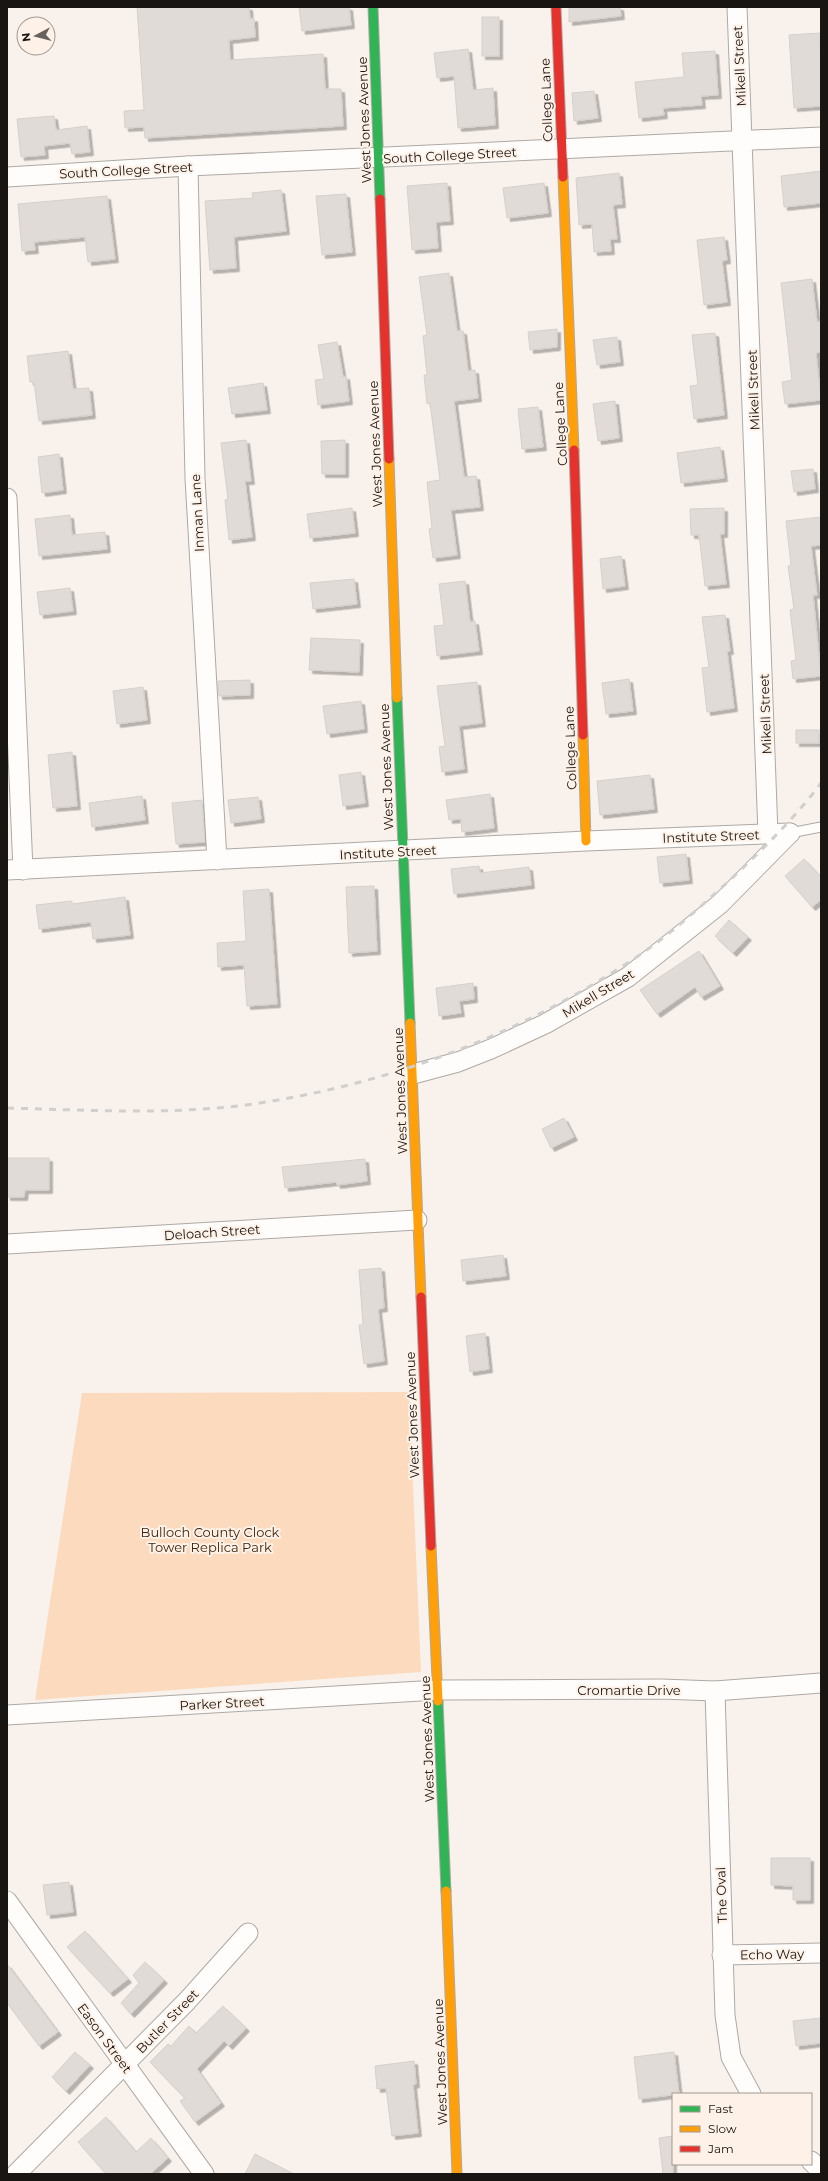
<svg xmlns="http://www.w3.org/2000/svg" width="828" height="2181" font-family="Montserrat,sans-serif">
<style>
.green{fill:#fbdabe}
.building{fill:#e0dbd6;stroke:#d5d0cc;filter:url(#shadow)}
.lines{fill:none;stroke-linecap:round;stroke-linejoin:round}
.lane-casing{stroke:#aea9a4;stroke-width:11}
.street-casing{stroke:#aea9a4;stroke-width:21}
.fast-casing{stroke:#aea9a4;stroke-width:11}
.slow-casing{stroke:#aea9a4;stroke-width:11}
.jam-casing{stroke:#aea9a4;stroke-width:11}
.lane{stroke:#fefdfc;stroke-width:9}
.street{stroke:#fefdfc;stroke-width:19}
.fast{stroke:#30b455;stroke-width:9}
.slow{stroke:#ff9f0a;stroke-width:9}
.jam{stroke:#e5322d;stroke-width:9}
.rail{stroke:#d1cfcd;stroke-width:3;stroke-dasharray:7 7;stroke-linecap:butt}
.labels{text-anchor:middle;dominant-baseline:central;stroke-width:4;stroke-linejoin:round;paint-order:stroke}
.street-label{font-size:13px;fill:#191512;stroke:#fef1e7}
.park-label{font-size:13px;fill:#3d240c;stroke:#fef1e7}
</style>
<defs>
<filter id="shadow"><feDropShadow dx="3.5" dy="3.5" stdDeviation="0" flood-color="#0004"/></filter>
</defs>
<rect width="100%" height="100%" fill="#f9f2ec"/>
<polygon class="green" points="409,1392 421,1672 35,1700 82,1393"/>
<g class="building">
<polygon points="137,7 249,7 250,19 254,18 255,37 229,40 230,60 323,54 325,89 341,89 343,126 145,138 144,127 125,128 124,111 144,110"/>
<polygon points="299,7 349,7 351,25 302,31"/>
<polygon points="569,7 620,7 621,16 569,22"/>
<rect x="482" y="17" width="17" height="39"/>
<polygon points="820,33 821,106 794,108 789,35"/>
<polygon points="468,49 473,90 493,88 495,125 458,128 454,76 437,78 434,53"/>
<polygon points="715,51 718,95 701,96 702,105 663,108 664,115 639,118 635,82 684,77 682,53"/>
<polygon points="594,91 598,118 574,121 572,93"/>
<polygon points="54,116 56,130 87,126 90,152 72,154 70,143 44,146 45,155 21,157 17,119"/>
<polygon points="821,171 821,203 784,207 781,176"/>
<polygon points="619,173 622,204 613,205 617,239 610,239 611,251 594,252 592,224 579,225 576,178"/>
<polygon points="447,183 450,221 436,222 438,248 412,250 407,186"/>
<polygon points="544,183 548,213 507,218 503,188"/>
<polygon points="281,190 286,231 234,237 236,268 210,270 205,201 253,198 252,193"/>
<polygon points="346,194 352,252 322,255 316,196"/>
<polygon points="107,196 115,259 88,262 85,237 34,242 35,250 22,251 18,204"/>
<polygon points="724,237 727,260 722,261 727,302 704,305 697,240"/>
<polygon points="449,273 457,331 463,331 468,371 475,370 478,398 454,401 464,477 476,476 480,507 451,510 457,555 433,558 429,529 432,528 427,482 440,480 430,403 427,404 424,375 427,375 423,336 427,335 419,277"/>
<polygon points="812,279 817,322 821,321 821,352 816,353 821,400 785,404 782,382 792,380 781,283"/>
<polygon points="557,329 557,347 530,350 528,332"/>
<polygon points="715,333 724,415 694,419 690,386 698,385 692,335"/>
<polygon points="617,337 620,362 597,365 593,340"/>
<polygon points="337,342 343,377 346,376 349,401 318,405 315,380 324,379 318,345"/>
<polygon points="68,351 73,389 89,388 92,415 39,421 34,382 30,382 27,356"/>
<polygon points="263,383 267,410 232,414 228,388"/>
<polygon points="615,401 619,438 598,441 593,404"/>
<polygon points="538,407 543,447 522,449 518,409"/>
<polygon points="246,440 251,481 245,481 252,537 229,540 225,500 228,499 221,443"/>
<polygon points="345,440 345,474 322,474 321,441"/>
<polygon points="720,447 724,478 681,483 677,453"/>
<polygon points="59,454 63,490 42,493 38,457"/>
<polygon points="813,469 815,489 794,492 791,471"/>
<polygon points="352,508 355,533 310,538 307,514"/>
<polygon points="724,508 724,534 720,534 726,584 705,586 699,535 691,535 690,509"/>
<polygon points="70,515 72,535 105,532 107,549 39,556 35,519"/>
<polygon points="821,517 821,545 811,546 817,595 813,595 821,676 793,679 791,661 796,660 790,610 794,609 788,566 791,565 786,521"/>
<polygon points="621,556 625,586 603,589 600,559"/>
<polygon points="354,579 357,604 313,609 310,583"/>
<polygon points="465,581 470,622 475,621 479,651 437,656 434,626 444,625 439,584"/>
<polygon points="70,588 73,611 40,615 37,592"/>
<polygon points="725,615 730,651 727,651 734,708 707,712 702,668 709,667 702,617"/>
<polygon points="311,638 360,640 359,672 309,670"/>
<polygon points="629,679 633,711 606,714 602,683"/>
<polygon points="250,680 250,695 219,696 218,681"/>
<polygon points="477,682 482,723 459,726 464,769 442,772 439,747 445,746 437,686"/>
<polygon points="143,687 147,720 117,724 113,691"/>
<polygon points="361,701 364,729 327,734 323,706"/>
<rect x="796" y="730" width="23" height="13"/>
<polygon points="72,752 77,806 53,808 48,755"/>
<polygon points="361,772 365,803 343,806 339,775"/>
<polygon points="650,775 654,809 600,815 597,781"/>
<polygon points="490,794 494,828 462,832 461,819 449,820 446,800"/>
<polygon points="142,796 145,820 92,827 89,803"/>
<polygon points="258,797 261,819 231,823 228,800"/>
<polygon points="202,800 205,842 176,844 172,803"/>
<polygon points="686,854 689,880 660,883 657,857"/>
<polygon points="804,859 821,877 821,900 812,907 785,876"/>
<polygon points="479,866 480,873 529,867 531,885 454,894 451,869"/>
<polygon points="374,886 377,951 349,953 346,887"/>
<polygon points="269,889 277,1004 247,1006 244,965 218,967 217,943 246,941 243,891"/>
<polygon points="125,897 130,935 93,939 91,922 39,929 36,905 72,901 72,904"/>
<polygon points="729,920 748,937 733,953 715,936"/>
<polygon points="699,951 720,986 701,997 695,987 657,1014 640,990"/>
<polygon points="473,983 474,999 459,1001 461,1013 439,1016 436,988"/>
<polygon points="564,1118 574,1137 551,1148 542,1129"/>
<polygon points="7,1158 49,1158 49,1190 25,1190 24,1197 7,1197"/>
<polygon points="365,1159 367,1181 337,1185 336,1182 285,1188 282,1167"/>
<polygon points="503,1255 506,1276 463,1281 461,1260"/>
<polygon points="381,1268 384,1308 378,1309 384,1361 364,1364 359,1325 363,1325 359,1270"/>
<polygon points="485,1333 489,1369 470,1372 466,1336"/>
<polygon points="771,1858 810,1858 810,1900 793,1900 793,1886 771,1885"/>
<polygon points="69,1882 73,1912 47,1915 43,1885"/>
<polygon points="85,1931 128,1979 110,1993 67,1947"/>
<polygon points="145,1962 164,1980 131,2014 121,2003 139,1983 133,1975"/>
<polygon points="7,1964 58,2032 39,2046 7,2003"/>
<polygon points="223,2006 246,2028 229,2046 224,2041 197,2069 221,2103 195,2122 180,2101 185,2098 150,2062 168,2044 171,2046 189,2026 196,2033"/>
<polygon points="821,2018 821,2043 796,2046 793,2021"/>
<polygon points="75,2052 90,2065 66,2091 52,2077"/>
<polygon points="674,2052 679,2094 639,2099 634,2057"/>
<polygon points="414,2061 416,2084 413,2085 418,2133 392,2136 386,2088 377,2089 375,2066"/>
<polygon points="106,2117 136,2152 151,2138 168,2158 150,2174 106,2174 78,2142"/>
<polygon points="673,2136 673,2174 663,2174 659,2138"/>
<polygon points="255,2154 294,2174 245,2174"/>
</g>
<g class="lines">
<defs>
<polyline id="lane" points="790,833 821,827"/>
<g id="street">
<polyline points="737,7 768,834"/>
<polyline points="188,166 195,478 217,860"/>
<polyline points="7,177 188,166 821,137"/>
<polyline points="7,498 23,870"/>
<polyline points="7,870 586,841 790,833"/>
<polyline points="413,1074 458,1062 491,1049 545,1024 628,977 720,904 790,833"/>
<polyline points="7,1244 417,1220"/>
<polyline points="715,1691 725,2015 731,2057 751,2094"/>
<polyline points="7,1715 438,1690 661,1689 715,1691 821,1683"/>
<polyline points="7,1901 204,2174"/>
<polyline points="722,1955 821,1953"/>
<polyline points="811,2161 821,2171"/>
<polyline points="16,2174 187,2001 248,1933"/>
</g>
<g id="fast">
<polyline points="373,7 380,199"/>
<polyline points="397,698 410,1023"/>
<polyline points="438,1701 446,1891"/>
</g>
<g id="slow">
<polyline points="563,177 574,450"/>
<polyline points="389,459 397,698"/>
<polyline points="583,735 586,841"/>
<polyline points="410,1023 421,1297"/>
<polyline points="431,1546 438,1701"/>
<polyline points="446,1891 457,2174"/>
</g>
<g id="jam">
<polyline points="556,7 563,177"/>
<polyline points="380,199 389,459"/>
<polyline points="574,450 583,735"/>
<polyline points="421,1297 431,1546"/>
</g>
</defs>
<use href="#lane" class="lane-casing"/>
<use href="#street" class="street-casing"/>
<use href="#fast" class="fast-casing"/>
<use href="#slow" class="slow-casing"/>
<use href="#jam" class="jam-casing"/>
<use href="#lane" class="lane"/>
<use href="#street" class="street"/>
<use href="#fast" class="fast"/>
<use href="#slow" class="slow"/>
<use href="#jam" class="jam"/>
<path class="rail" d="M7,1108C87,1110 167,1115 246,1105C383,1086 510,1039 626,964C664,940 697,910 730,880C762,850 795,818 821,783"/>
</g>
<g class="labels">
<g class="street-label">
<text transform="translate(739 66) rotate(-93)">Mikell Street</text>
<text transform="translate(546 100) rotate(-92)">College Lane</text>
<text transform="translate(364 120) rotate(-92)">West Jones Avenue</text>
<text transform="translate(450 155) rotate(-3)">South College Street</text>
<text transform="translate(126 170) rotate(-3)">South College Street</text>
<text transform="translate(753 390) rotate(-92)">Mikell Street</text>
<text transform="translate(560 424) rotate(-93)">College Lane</text>
<text transform="translate(375 444) rotate(-92)">West Jones Avenue</text>
<text transform="translate(197 513) rotate(-93)">Inman Lane</text>
<text transform="translate(765 714) rotate(-92)">Mikell Street</text>
<text transform="translate(570 748) rotate(-92)">College Lane</text>
<text transform="translate(386 767) rotate(-92)">West Jones Avenue</text>
<text transform="translate(711 836) rotate(-2)">Institute Street</text>
<text transform="translate(388 852) rotate(-3)">Institute Street</text>
<text transform="translate(598 993) rotate(-31)">Mikell Street</text>
<text transform="translate(400 1091) rotate(-92)">West Jones Avenue</text>
<text transform="translate(212 1232) rotate(-4)">Deloach Street</text>
<text transform="translate(412 1415) rotate(-92)">West Jones Avenue</text>
<text x="629" y="1690">Cromartie Drive</text>
<text transform="translate(222 1703) rotate(-3)">Parker Street</text>
<text transform="translate(427 1739) rotate(-92)">West Jones Avenue</text>
<text transform="translate(721 1895) rotate(-92)">The Oval</text>
<text transform="translate(772 1954) rotate(-1)">Echo Way</text>
<text transform="translate(167 2021) rotate(-46)">Butler Street</text>
<text transform="translate(105 2038) rotate(54)">Eason Street</text>
<text transform="translate(440 2062) rotate(-92)">West Jones Avenue</text>
</g>
<g class="park-label">
<text x="210" y="1532">Bulloch County Clock<tspan x="210" dy="15">Tower Replica Park</tspan></text>
</g>
</g>
<rect width="828" height="2181" fill="none" stroke="#191512" stroke-width="16"/>
<rect x="672" y="2093" width="140" height="72" fill="#fef1e7" stroke="#a29992"/>
<rect x="680" y="2106" width="20" height="6" fill="#30b455" stroke="#a29992"/>
<text x="708" y="2113" font-size="12" fill="#191512">Fast</text>
<rect x="680" y="2126" width="20" height="6" fill="#ff9f0a" stroke="#a29992"/>
<text x="708" y="2133" font-size="12" fill="#191512">Slow</text>
<rect x="680" y="2146" width="20" height="6" fill="#e5322d" stroke="#a29992"/>
<text x="708" y="2153" font-size="12" fill="#191512">Jam</text>
<g transform="translate(36 36) rotate(263)"><circle r="19" fill="#fef1e7" stroke="#a29992"/>
<path d="M0-3L7 15L0 10L-7 15Z" fill="#67625e"/>
<text y="-6" font-size="11" font-weight="bold" text-anchor="middle" fill="#191512">N</text>
</g>
</svg>
